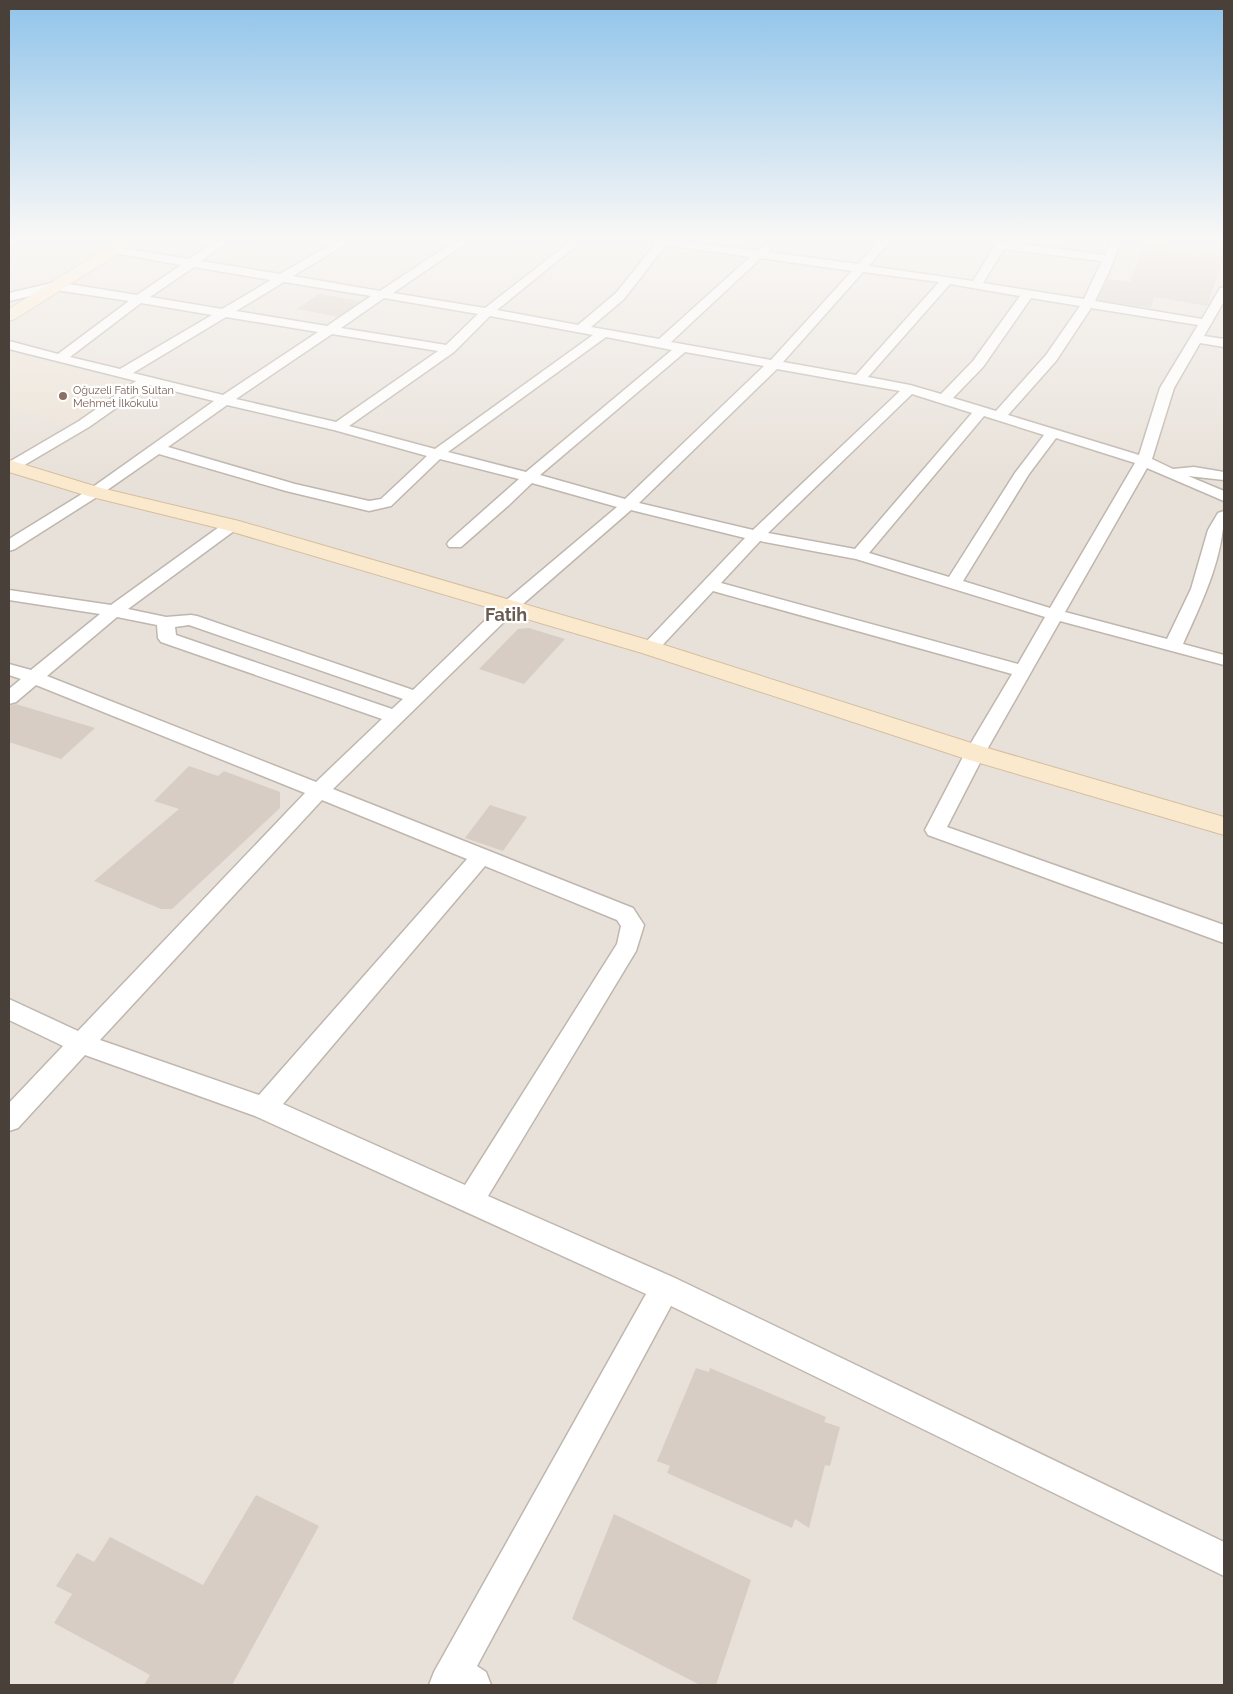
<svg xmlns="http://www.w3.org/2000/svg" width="1233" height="1694" font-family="Raleway,sans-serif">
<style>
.residential{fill:#e8e1d9}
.education{fill:#ece2d6}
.building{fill:#d8cdc4}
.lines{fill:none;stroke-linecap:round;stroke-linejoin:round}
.street-casing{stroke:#bfb6ae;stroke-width:3}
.secondary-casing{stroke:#d4be9f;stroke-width:2}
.street{fill:#fff;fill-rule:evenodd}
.secondary{fill:#fbe9ce;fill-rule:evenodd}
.education-dot{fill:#8d6e63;stroke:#fff;stroke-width:2}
.labels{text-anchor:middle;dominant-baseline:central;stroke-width:4.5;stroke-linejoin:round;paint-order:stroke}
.far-education-label{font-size:11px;fill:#785e54;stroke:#fff;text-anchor:start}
.district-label{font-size:18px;font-weight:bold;fill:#6a5c51;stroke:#fff}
</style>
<rect width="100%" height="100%" fill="#f4f0eb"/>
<rect class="residential" x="9" y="241" width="1215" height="1444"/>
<polygon class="education" points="9,353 134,385 75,426 9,408"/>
<g class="building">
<polygon points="1146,241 1170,241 1166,252 1204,257 1205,254 1224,257 1207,306 1154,297 1151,308 1098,300 1108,279 1130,282"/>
<polygon points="319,294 360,301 338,317 297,309"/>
<polygon points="529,628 565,639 524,684 479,669 518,629"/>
<polygon points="16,704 95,728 61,759 9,742 9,706"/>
<polygon points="189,766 218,776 224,771 280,792 280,808 172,909 161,909 94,881 179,809 154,801"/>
<polygon points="490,805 527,817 503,851 465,838"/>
<polygon points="696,1368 709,1372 710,1368 826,1417 824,1422 840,1427 830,1466 825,1465 809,1528 795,1519 792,1528 721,1497 667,1473 670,1466 657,1461"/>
<polygon points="256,1495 319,1526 232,1685 144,1685 150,1675 54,1623 72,1594 56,1586 77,1553 94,1562 110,1537 203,1585"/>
<polygon points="614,1514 751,1580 716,1685 700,1685 572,1619"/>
</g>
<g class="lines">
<defs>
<g id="street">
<polygon points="9,241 20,241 9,247"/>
<path d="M216,241H228L201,261L280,274L337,241H349L348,243L293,276L380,291L455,241H467L466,243L393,293L485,308L571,241H582L497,310L578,325L616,293L656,243L655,241H681L756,251L767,244L773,247L768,252L858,264L879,241H890L869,266L973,281L998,241L1105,255L1111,241H1121L1109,272L1095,301L1202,319L1220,288H1224V301L1204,336L1224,339V347L1200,343L1174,388L1152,459L1173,469L1194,467L1224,472V480L1188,476L1224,491V501L1147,468L1065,612L1167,639L1191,589L1208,530L1218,513L1224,511C1224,557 1202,602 1183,644L1224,655V665L1060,621L985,753L947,827L1224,925V943L928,835L925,830L965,753L1012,674L713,591L656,652L650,653L644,652L641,648L644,644L745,538L631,510L515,611L333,789L633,908L644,925L636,951L488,1196L675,1278L1224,1542V1576L671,1306L477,1666L486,1672L491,1685H429L434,1672L646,1294L255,1116L85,1055L18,1128L9,1131V1103L63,1046L9,1020V999L78,1031L305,793L36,685L16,702L9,704V689L21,679L9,675V664L31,670L100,614L9,600V590L111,605L226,522H238L240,525L238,528L128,609L166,617L191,615L197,616L413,690L503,603L617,507L532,483L509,505L461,547H449L447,544L449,541L519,479L440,459L391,506L369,511L286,491L159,454L100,495L15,549L9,551V539L90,489L214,401L149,385L89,427L16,470L9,471V462L79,421L136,381L9,349V341L58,354L129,301L56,290L9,301V293L56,282L137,295L181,265L114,253L110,252L108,250L110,248L114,247L189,259ZM666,245L750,257L659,339L591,327L624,299ZM1004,249L1102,261L1084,299L983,283ZM761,258L852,271L771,360L671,342ZM194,267L271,280L222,309L150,297ZM863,272L939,282L856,375L783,362ZM284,282L371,296L327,326L236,311ZM950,284L1020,296L973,361L941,394L910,385L868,377ZM384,298L478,314L446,345L341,328ZM1031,298L1080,306L1046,355L996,411L953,398L983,367ZM141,303L212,315L120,369L70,357ZM1091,308L1198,325L1160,388L1139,455L1008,415L1056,361ZM490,316L593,335L435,449L349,426L454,352ZM226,317L318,332L223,395L133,373ZM332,334L438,351L336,422L236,399ZM606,337L672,350L526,472L448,452ZM685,352L764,366L625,499L540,475ZM777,369L900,391L753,530L639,503ZM912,394L972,413L855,549L768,533ZM227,405L334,430L427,456L381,499L369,501L295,484L168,447ZM984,416L1044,435L1015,473L949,577L869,553ZM1056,438L1135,463L1050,608L963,581L1029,474ZM760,541L856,559L1045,617L1018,664L721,583ZM117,617L157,625L158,638L161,642L382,719L316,782L47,676ZM189,625L403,699L392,709L176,635L175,627ZM322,800L467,859L259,1095L100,1040ZM485,866L617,920L621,926L617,944L465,1185L283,1104Z"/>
</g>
<g id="secondary">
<polygon points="118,241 133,241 119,253 15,319 9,321 9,309"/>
<polygon points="9,460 101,488 239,521 658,643 984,747 1224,817 1224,835 966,759 642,653 226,530 88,496 9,472"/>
</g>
</defs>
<use href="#street" class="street-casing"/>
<use href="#secondary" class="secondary-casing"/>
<use href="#street" class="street"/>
<use href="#secondary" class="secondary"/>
</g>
<linearGradient id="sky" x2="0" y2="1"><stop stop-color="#90c4ea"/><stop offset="0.5" stop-color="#faf8f6"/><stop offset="1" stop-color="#faf8f6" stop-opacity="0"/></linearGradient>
<rect width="1233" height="478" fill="url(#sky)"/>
<circle class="education-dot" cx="63" cy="396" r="5"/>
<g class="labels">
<g class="far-education-label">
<text x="73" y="390">Oğuzeli Fatih Sultan<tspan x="73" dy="13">Mehmet İlkokulu</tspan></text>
</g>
<g class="district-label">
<text x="506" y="614">Fatih</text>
</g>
</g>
<rect width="1233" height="1694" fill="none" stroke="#484039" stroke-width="20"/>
</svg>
